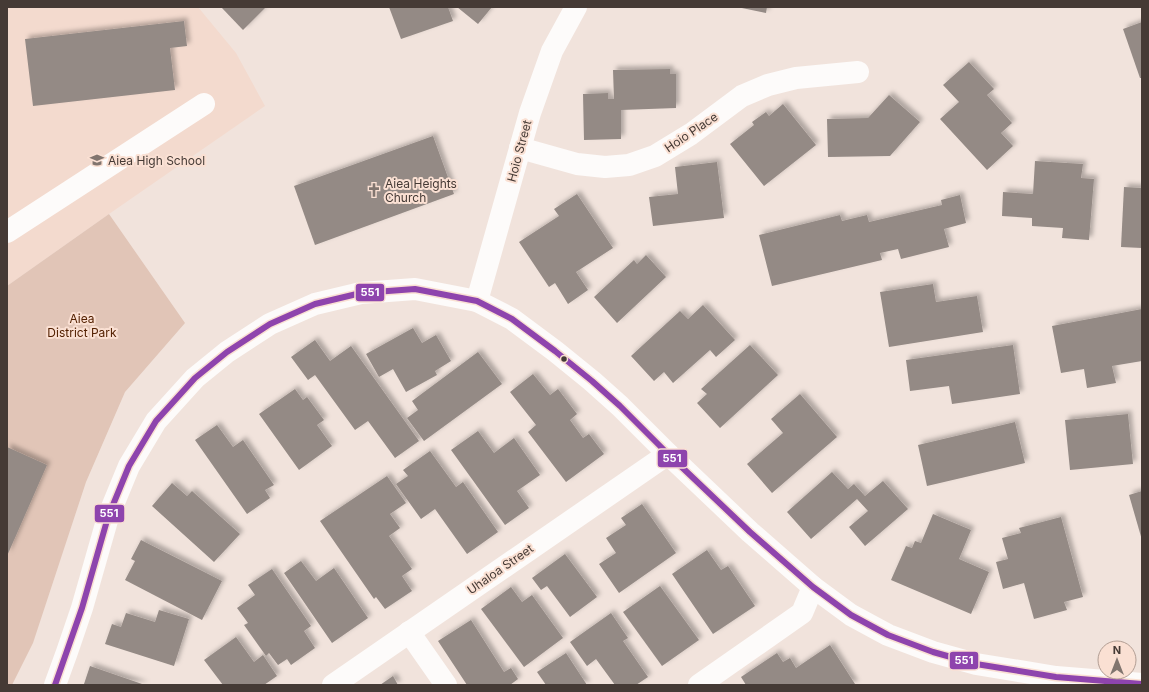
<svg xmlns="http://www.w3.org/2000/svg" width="1149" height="692" font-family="Inter,sans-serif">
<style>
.built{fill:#f3dace}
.green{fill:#e1c5b7}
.building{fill:#948a85;filter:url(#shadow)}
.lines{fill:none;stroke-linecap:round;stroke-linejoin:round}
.minor{stroke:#fdfbfa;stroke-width:22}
.bus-1-casing{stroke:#fae0d3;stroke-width:9}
.bus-1{stroke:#8e44ad;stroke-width:6}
.bus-dot{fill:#453a35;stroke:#fae0d3;stroke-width:1.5}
.labels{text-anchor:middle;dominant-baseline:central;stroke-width:4;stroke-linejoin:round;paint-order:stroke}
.street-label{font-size:12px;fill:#453a35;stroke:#fae0d3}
.poi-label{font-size:12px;fill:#453a35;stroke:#fae0d3;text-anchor:start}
.park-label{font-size:12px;fill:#542102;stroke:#fae0d3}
.line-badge{stroke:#fae0d3;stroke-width:1.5}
.badge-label{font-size:11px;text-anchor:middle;font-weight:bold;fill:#fff}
</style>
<defs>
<filter id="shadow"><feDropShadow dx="3.5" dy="-3.5" stdDeviation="2" flood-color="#0004"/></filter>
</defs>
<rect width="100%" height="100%" fill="#f1e3dc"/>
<polygon class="built" points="7,7 198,7 236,53 265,106 109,214 7,286"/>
<polygon class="green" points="109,214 185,323 125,392 86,482 33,643 12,685 7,685 7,286"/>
<g class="building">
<polygon points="221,7 266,7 243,30"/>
<polygon points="389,7 448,7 453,21 401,39"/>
<polygon points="457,7 492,7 478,24"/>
<polygon points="737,7 767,7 766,13"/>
<polygon points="184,21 187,46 170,48 175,90 33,106 25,39"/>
<polygon points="1142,22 1142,78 1140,78 1123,29"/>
<polygon points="969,62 994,89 987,95 1012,123 1001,133 1013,146 987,170 940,119 959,102 943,85"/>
<polygon points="670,69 670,74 676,74 676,108 621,110 621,139 584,140 583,94 608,93 608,99 614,99 613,70"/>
<polygon points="889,95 920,122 890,156 828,157 827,119 868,118"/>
<polygon points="783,104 816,145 764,186 730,144 754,125 752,122 766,112 769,116"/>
<polygon points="433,136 454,194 315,245 294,186"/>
<polygon points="1035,161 1083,164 1081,178 1094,179 1089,240 1062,238 1063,228 1032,226 1032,218 1002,216 1003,192 1033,194"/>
<polygon points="717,162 724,218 653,226 649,197 678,194 675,167"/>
<polygon points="1124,187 1142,188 1142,248 1121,247"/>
<polygon points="577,194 613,248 576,272 588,290 568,304 555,283 549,287 519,242 559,216 554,209"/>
<polygon points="960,195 966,223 944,229 949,247 901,259 898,249 880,253 882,260 772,286 759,235 840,215 842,221 867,215 869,222 942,205 941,200"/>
<polygon points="646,255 666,277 617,323 594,297 634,260 637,264"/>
<polygon points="933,284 936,302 977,296 983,332 889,347 880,292"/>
<polygon points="703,305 735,340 716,357 710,350 673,383 664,372 654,381 631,356 680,311 688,319"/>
<polygon points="1142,309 1142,361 1112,366 1116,383 1087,388 1084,369 1061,373 1052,326"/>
<polygon points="413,328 422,343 436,335 451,361 435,371 437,375 406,392 393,369 379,377 366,354"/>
<polygon points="315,340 330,361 351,346 419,441 395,458 368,421 355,430 315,375 308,380 291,357"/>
<polygon points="750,345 778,375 720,428 697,403 707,394 701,389"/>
<polygon points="1013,345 1020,394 952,404 949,386 910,391 906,360"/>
<polygon points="478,352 502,384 424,441 407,418 418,410 412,401"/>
<polygon points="533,374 550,395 558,389 577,414 570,420 583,438 589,434 604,454 566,482 528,432 536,425 510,392"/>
<polygon points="295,389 303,400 307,397 324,420 317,425 332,446 299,470 259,414"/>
<polygon points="800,394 837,437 772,493 747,464 783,433 771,419"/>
<polygon points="1128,414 1133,464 1070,470 1065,420"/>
<polygon points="1015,422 1025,463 927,486 918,445"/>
<polygon points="217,425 233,447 243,440 274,485 265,490 270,498 247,514 195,440"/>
<polygon points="478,431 494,453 514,438 540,475 517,491 529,508 505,525 451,450"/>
<polygon points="7,447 47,465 7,556"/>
<polygon points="430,451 456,487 463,482 498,532 467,554 435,509 421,519 396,484 408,476 403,470"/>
<polygon points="832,472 848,489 854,484 865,496 883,481 908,509 865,546 849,527 868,511 857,499 811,539 787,512"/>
<polygon points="387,476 406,503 390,514 400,528 389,536 412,569 402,576 412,591 385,609 376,597 374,599 320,521"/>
<polygon points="172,483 187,496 192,491 240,534 214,562 152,506"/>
<polygon points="1142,491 1142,540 1129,495"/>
<polygon points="642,504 676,553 619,593 599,564 616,553 606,538 626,525 621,518"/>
<polygon points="933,514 971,530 959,559 989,572 971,614 891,580 906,546 912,548 915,541 921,543"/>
<polygon points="1061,517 1083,597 1064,602 1067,610 1034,619 1024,583 1003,589 996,562 1008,559 1002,538 1021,533 1019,528"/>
<polygon points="141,540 222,581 202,620 125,580 135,561 131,559"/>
<polygon points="707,550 721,570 728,566 755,606 713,634 672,574"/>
<polygon points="565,554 597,597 570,617 547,586 541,590 532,578"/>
<polygon points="301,561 316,581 334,568 368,618 332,643 284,573"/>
<polygon points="272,569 311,626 304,631 315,648 291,665 287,659 278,665 269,653 266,656 244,625 248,623 237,608 255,595 248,585"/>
<polygon points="660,586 699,640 662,666 623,612"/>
<polygon points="511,587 522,602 532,595 563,638 524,667 481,609"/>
<polygon points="159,610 189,619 174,666 105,644 112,624 121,627 126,613 155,622"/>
<polygon points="611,613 628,638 623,641 648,677 636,685 615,685 596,659 587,666 570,642"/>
<polygon points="471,620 504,672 511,668 518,679 510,685 467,685 438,641"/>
<polygon points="236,637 254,662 263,655 277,676 264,685 223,685 204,660"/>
<polygon points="830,645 855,684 853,685 746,685 741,677 777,653 783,662 790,658 796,668"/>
<polygon points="566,653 587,685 546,685 537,672"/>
<polygon points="90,666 145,685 88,685 84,684"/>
<polygon points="393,676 398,685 380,685"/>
</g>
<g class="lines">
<g class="minor">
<polyline points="520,148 577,164 605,167 629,165 655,156 691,134 742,96 768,85 796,78 858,72"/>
<polyline points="7,232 204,104"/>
<polyline points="477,301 530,113 552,51 576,7"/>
<polyline points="409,632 446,685"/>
<polyline points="55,685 67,652 82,608 108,517 129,466 156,421 195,378 227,352 270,324 315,304 361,293 415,289 477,301 512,319 555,351 592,381 620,406 668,454 750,532 813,587 851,615 888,635 933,652 976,664 1056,677 1142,684"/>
<polyline points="333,685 668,454"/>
<polyline points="699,685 802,613 813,587"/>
</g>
<defs>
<polyline id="bus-1" points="55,685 82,608 108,517 129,466 156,421 195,378 227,352 270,324 315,304 361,293 415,289 477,301 512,319 555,351 592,381 620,406 668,454 750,532 813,587 851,615 888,635 933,652 976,664 1056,677 1142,684"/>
</defs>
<use href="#bus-1" class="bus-1-casing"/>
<use href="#bus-1" class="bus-1"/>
</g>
<defs>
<symbol id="school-bare" viewBox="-9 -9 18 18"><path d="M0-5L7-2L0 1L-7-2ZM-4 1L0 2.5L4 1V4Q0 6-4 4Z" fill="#81756f" stroke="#fae0d3" stroke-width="2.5" paint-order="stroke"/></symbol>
<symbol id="church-bare" viewBox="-9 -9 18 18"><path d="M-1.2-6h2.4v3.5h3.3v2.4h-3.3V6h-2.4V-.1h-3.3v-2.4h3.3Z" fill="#81756f" stroke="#fae0d3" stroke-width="2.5" paint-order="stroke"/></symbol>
</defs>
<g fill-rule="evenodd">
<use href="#school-bare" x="87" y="150" width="20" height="20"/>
<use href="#church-bare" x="364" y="180" width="20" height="20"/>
</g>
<circle class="bus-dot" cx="564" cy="359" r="3.5"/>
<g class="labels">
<g class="street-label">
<text transform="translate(691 132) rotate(-34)">Hoio Place</text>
<text transform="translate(519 151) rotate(-75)">Hoio Street</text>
<text transform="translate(500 569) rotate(-35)">Uhaloa Street</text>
</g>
<g class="poi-label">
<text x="108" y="160">Aiea High School</text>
<text x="385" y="183">Aiea Heights<tspan x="385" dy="14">Church</tspan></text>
</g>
<g class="park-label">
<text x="82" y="318">Aiea<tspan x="82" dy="14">District Park</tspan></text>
</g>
</g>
<g class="line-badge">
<rect x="355" y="283" width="30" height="19" rx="4" fill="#8e44ad"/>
<rect x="657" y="449" width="31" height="19" rx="4" fill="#8e44ad"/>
<rect x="94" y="504" width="31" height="19" rx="4" fill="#8e44ad"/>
<rect x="949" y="651" width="30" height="19" rx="4" fill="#8e44ad"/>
</g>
<g class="badge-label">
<text x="370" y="296">551</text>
<text x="672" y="462">551</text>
<text x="109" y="517">551</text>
<text x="964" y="664">551</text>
</g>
<rect width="1149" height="692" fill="none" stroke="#453a35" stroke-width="16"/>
<g transform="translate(1117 660)"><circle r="19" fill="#fae0d3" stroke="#b29e94"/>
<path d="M0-3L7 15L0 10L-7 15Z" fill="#81756f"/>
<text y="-6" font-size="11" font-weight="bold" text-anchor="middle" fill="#453a35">N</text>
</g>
</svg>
